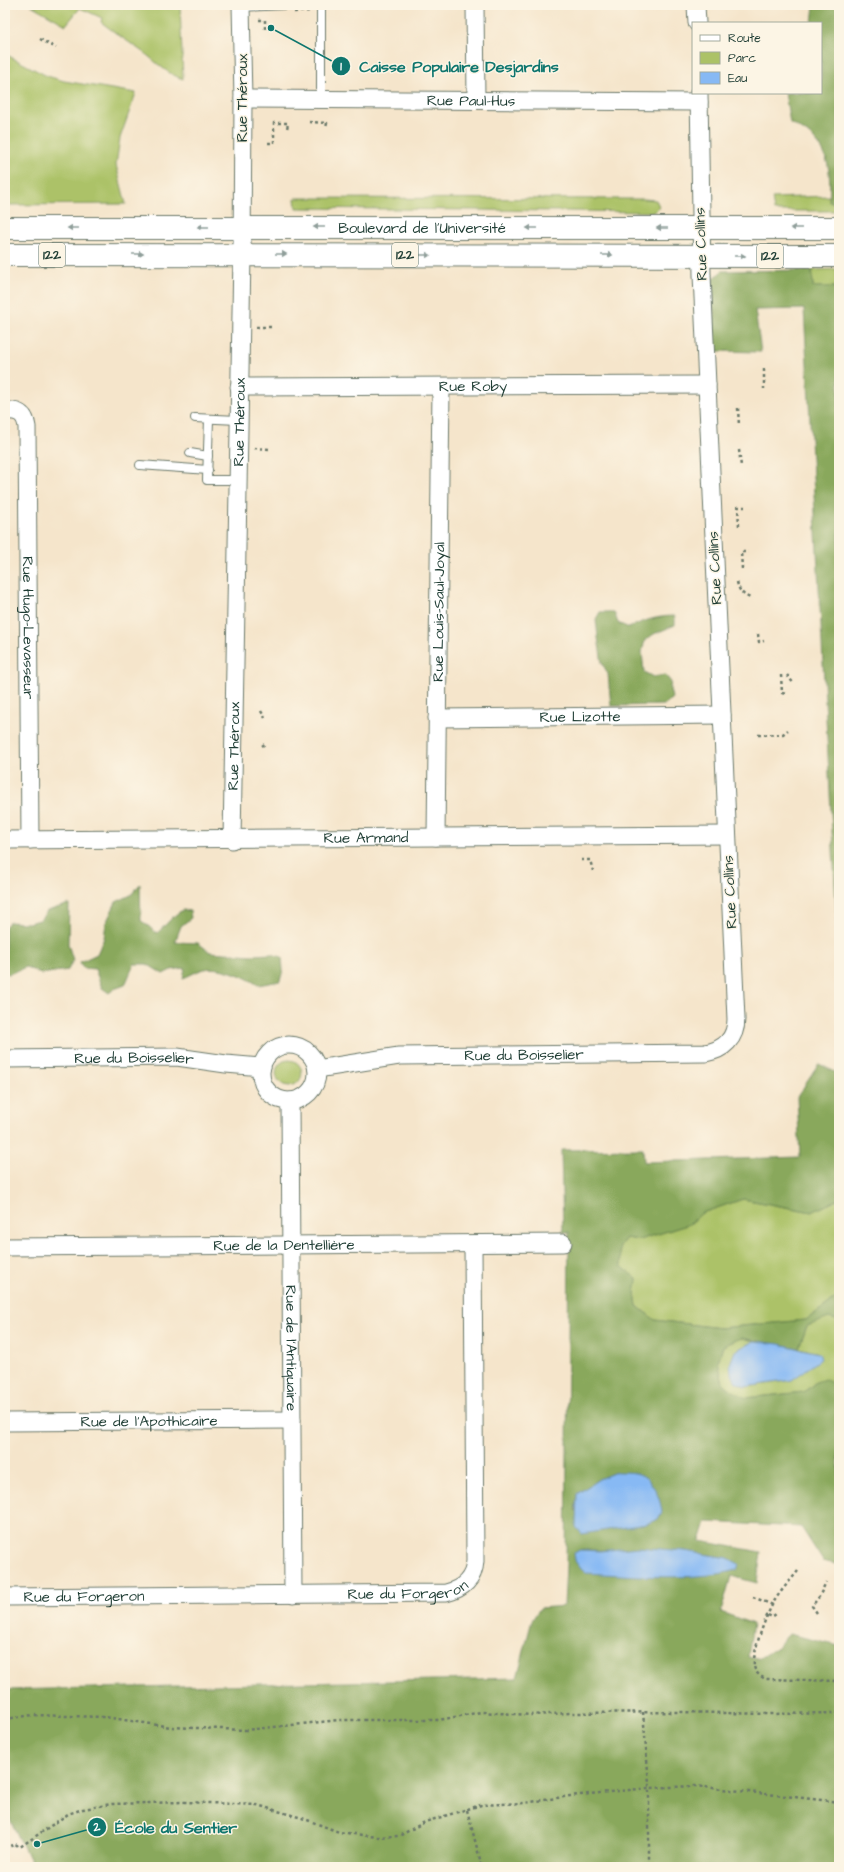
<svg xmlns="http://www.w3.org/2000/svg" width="844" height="1872" font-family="'Architects Daughter',sans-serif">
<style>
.green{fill:#acc267;stroke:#66804e}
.forest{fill:#89a85c;stroke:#547248;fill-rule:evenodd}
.water{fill:#87b9f4;stroke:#537b94}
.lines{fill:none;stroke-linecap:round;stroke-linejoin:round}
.service-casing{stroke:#6a7869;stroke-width:10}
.minor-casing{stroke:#6a7869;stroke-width:19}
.primary-casing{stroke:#6a7869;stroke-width:24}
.path{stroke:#6a7869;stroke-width:2.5;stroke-dasharray:3 3;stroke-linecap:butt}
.service{stroke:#fff;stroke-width:8}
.minor{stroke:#fff;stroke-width:17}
.primary{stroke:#fff;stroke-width:22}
.oneway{fill:#8f9e9a}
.labels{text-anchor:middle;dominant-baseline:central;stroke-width:3;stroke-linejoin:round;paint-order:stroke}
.shield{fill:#fcf5e5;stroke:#617469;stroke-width:1}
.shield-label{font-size:14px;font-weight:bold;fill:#1f3d34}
.street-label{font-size:15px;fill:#1f3d34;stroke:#fcf5e5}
.leader{fill:none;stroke:#0f766e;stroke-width:1.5}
.callout-dot{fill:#0f766e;stroke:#fcf5e5;stroke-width:1.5}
.mark-label{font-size:12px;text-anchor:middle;font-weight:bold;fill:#fff}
.callout-label{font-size:16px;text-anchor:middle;font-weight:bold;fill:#0f766e;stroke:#fcf5e5;stroke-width:3;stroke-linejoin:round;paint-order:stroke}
</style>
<rect width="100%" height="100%" fill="#fcf5e5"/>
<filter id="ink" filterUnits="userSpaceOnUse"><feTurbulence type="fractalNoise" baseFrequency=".025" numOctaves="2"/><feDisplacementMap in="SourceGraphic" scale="8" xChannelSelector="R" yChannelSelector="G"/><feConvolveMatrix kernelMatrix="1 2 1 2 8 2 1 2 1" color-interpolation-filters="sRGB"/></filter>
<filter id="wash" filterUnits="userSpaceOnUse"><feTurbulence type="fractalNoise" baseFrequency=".012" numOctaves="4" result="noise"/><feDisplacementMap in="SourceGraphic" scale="16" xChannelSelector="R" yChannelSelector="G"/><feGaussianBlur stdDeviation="0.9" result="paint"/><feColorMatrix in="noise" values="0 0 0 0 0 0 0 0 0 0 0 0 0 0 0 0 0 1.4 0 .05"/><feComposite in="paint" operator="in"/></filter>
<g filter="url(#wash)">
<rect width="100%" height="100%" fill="#f5e5cb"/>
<g class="green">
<path d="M31,5H180L183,79C168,74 159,65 147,55C132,44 116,34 101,22L102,18L80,8L66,25Z"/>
<polygon points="5,54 47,76 64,81 136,93 120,138 116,165 126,204 5,205"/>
<polygon points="830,196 829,202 839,202 839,211 774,211 772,198"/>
<polygon points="295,198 644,199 656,200 659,206 655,212 296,208"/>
<polygon points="839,269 839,287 813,287 812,270"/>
<circle cx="289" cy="1073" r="13"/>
<polygon points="743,1199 812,1212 839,1199 839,1296 806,1320 720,1328 655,1320 637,1306 635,1293 637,1279 621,1266 620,1246 626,1238 639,1240 690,1224 702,1213"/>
<polygon points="829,1317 839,1321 839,1388 816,1382 804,1392 746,1398 733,1391 723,1383 718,1362 723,1346 741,1338 754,1341 735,1351 745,1387 792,1380 819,1353 799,1348 807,1326"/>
</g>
<g class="forest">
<path d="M814,5L839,6V202H829C832,163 827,140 790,123L785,93H821V23H812Z"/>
<polygon points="812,270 813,287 839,287 839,961 804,309 755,310 761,352 714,351 713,279 722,271"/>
<path d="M600,612H614L618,623L629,628C644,620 658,616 675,616V625L654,634L645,640L642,652L644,672L653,677L665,675L671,682L670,689L672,698L664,705L611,706L608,674L602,663L598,638L596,619Z"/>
<path d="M140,884L141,921C148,924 151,930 157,933C167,925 171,916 183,910L190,911L191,918L181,926L175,942L198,943L210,952L253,955L271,954L282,957L283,970L280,981L258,985C245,976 217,964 201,970C195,972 189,976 183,978L185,968L171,970L163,974L147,964H134L125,985L114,989L109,993L102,988L95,969L83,968L80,962L97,954L104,938L106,923L116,902L131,895Z"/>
<polygon points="69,904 68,944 73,960 68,970 41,974 26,967 9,974 5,973 5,927 9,922 28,923 40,920 47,911"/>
<path d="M819,1064L839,1074V1199L812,1212L743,1199L702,1213L690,1224L639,1240L626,1238L620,1246L621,1266L637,1279L635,1293L637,1306L655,1320L720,1328L806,1320L839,1296V1321L829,1318L807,1326L799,1348L741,1338L723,1346L718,1362L723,1383L733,1391L746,1398L804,1392L816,1382L825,1379L838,1387L839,1565L823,1561L801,1527L706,1522L700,1541L761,1552L757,1583L731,1576L721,1612L753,1624L748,1657L758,1659L777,1647L789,1634L839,1646V1867H33L5,1809V1690L517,1678L532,1620L540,1608L564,1606L566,1565L569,1232H563L561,1150L643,1149L644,1162L800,1157L797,1097ZM616,1472L575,1511L577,1494L599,1479ZM581,1550L685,1551L728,1558L739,1565Z"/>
</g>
<g class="water">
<polygon points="754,1341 779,1344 819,1353 821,1359 792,1380 745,1387 736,1382 731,1373 730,1364 735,1351"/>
<path d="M616,1472C622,1472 629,1472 635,1473C652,1476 660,1497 662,1512L658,1519L646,1524L582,1534L576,1527L577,1494L599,1479Z"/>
<path d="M637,1547L685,1551L728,1558L739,1564L737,1570C693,1582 630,1575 585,1573L575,1560L574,1553L581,1550L600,1551Z"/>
</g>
</g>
<g filter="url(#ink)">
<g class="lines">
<defs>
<g id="service">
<polyline points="321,5 321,100"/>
<polyline points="241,7 285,5"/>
<polyline points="195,418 238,420"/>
<polyline points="209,419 207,480 238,480"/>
<polyline points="190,453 208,456"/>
<polyline points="140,465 208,470"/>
</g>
<g id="minor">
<polyline points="475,5 476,100"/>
<polyline points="696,5 697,23"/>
<path id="s1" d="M243,99L699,102"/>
<path id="s2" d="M239,387L707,385"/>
<path id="s3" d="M5,411C18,410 25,413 27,427L30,840"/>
<path id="s4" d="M437,718L722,715"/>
<path id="s5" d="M436,837L441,387"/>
<path id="s6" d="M5,840L727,835"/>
<path id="s7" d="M232,840L242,254L243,99L241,5"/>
<circle cx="289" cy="1073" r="28"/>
<path id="s8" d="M5,1059L177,1057L226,1064L262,1067"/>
<path id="s9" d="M317,1069L399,1056L705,1053C724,1050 736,1038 736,1019L702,275L699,93"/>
<path id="s10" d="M290,1101L293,1595"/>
<path id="s11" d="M5,1247L563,1243"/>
<path id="s12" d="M5,1422L292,1420"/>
<path id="s13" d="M5,1597L446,1593C463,1589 474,1579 475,1561L473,1244"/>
</g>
<g id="primary">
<path id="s14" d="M5,228H839"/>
<polyline points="5,255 839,256"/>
</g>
</defs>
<use href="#service" class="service-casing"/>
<use href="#minor" class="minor-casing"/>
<use href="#primary" class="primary-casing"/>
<g class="path">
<polyline points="294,12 311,11"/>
<polyline points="259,20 265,20 265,29"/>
<polyline points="40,39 56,48"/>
<polyline points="309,122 327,123 326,128"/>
<polyline points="268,143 274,143 274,123 288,123 287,129"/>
<polyline points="256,327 271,327"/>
<polyline points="764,369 764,389"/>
<polyline points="738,408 739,426"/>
<polyline points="254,448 269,449"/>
<polyline points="739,450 741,466"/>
<polyline points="739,526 738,507 745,507"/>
<polyline points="742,569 741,552 748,552"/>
<path d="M737,582C739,591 742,594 750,598"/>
<polyline points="758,634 759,642 764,641"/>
<polyline points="781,675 782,693 786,694"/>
<polyline points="787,675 794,684"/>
<polyline points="261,711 265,718"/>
<polyline points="758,735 783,734 788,730"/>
<polyline points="262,746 266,743"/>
<polyline points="581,860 590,860 593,871"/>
<path d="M798,1571C791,1580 782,1589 775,1600C767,1612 752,1652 754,1666C755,1673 761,1677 766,1679L839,1681"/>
<polyline points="753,1597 773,1605"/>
<polyline points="817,1613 812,1606 819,1597 826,1582"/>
<polyline points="768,1615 772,1617 777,1613"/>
<polyline points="643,1712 649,1783 649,1867"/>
<polyline points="5,1719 33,1715 105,1717 171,1727 246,1730 339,1720 439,1720 481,1712 531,1715 570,1713 680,1712 768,1714 839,1713"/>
<polyline points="467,1810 482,1867"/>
<polyline points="5,1849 15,1844 20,1847 68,1814 83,1809 112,1804 185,1802 257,1805 302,1818 339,1832 377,1837 399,1836 425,1822 481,1805 524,1803 570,1796 649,1788 695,1786 839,1802"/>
</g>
<use href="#service" class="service"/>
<use href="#minor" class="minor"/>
<use href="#primary" class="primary"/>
</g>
<defs><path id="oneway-solid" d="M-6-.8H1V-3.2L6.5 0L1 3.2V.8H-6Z"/></defs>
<g class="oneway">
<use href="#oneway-solid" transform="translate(203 227) rotate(180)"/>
<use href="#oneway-solid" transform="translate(319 227) rotate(-180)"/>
<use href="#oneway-solid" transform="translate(73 228) rotate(180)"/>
<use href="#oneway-solid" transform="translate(532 228) rotate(-180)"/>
<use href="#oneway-solid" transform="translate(662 228) rotate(-180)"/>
<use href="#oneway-solid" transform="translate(796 228) rotate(180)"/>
<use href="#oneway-solid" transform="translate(138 254)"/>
<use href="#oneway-solid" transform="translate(281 254)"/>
<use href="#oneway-solid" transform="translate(425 255)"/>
<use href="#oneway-solid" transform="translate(607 255)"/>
<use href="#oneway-solid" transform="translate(740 256)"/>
</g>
</g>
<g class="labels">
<g class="shield">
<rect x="39" y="243" width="26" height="24" rx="3"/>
<rect x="392" y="243" width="26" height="24" rx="3"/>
<rect x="757" y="244" width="26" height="24" rx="3"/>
</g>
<g class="shield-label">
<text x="52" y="255">122</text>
<text x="405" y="255">122</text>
<text x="770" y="256">122</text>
</g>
<g class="street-label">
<text transform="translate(242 98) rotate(-90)">Rue Théroux</text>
<text stroke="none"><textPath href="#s1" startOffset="228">Rue Paul-Hus</textPath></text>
<text stroke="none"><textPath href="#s14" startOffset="417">Boulevard de l'Université</textPath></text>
<text transform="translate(701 244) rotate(-92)">Rue Collins</text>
<text stroke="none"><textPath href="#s2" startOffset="234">Rue Roby</textPath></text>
<text stroke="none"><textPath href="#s7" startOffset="418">Rue Théroux</textPath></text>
<text transform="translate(715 568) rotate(-93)">Rue Collins</text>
<text stroke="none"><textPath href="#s5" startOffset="225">Rue Louis-Saul-Joyal</textPath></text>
<text stroke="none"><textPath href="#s3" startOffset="232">Rue Hugo-Levasseur</textPath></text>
<text stroke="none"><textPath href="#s4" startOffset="143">Rue Lizotte</textPath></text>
<text stroke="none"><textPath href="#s7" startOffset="94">Rue Théroux</textPath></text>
<text stroke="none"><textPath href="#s6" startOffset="361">Rue Armand</textPath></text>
<text transform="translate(730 892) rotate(-93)">Rue Collins</text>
<text stroke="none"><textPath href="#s9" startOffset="208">Rue du Boisselier</textPath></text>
<text stroke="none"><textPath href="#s8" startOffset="129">Rue du Boisselier</textPath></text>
<text stroke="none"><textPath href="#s11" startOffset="279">Rue de la Dentellière</textPath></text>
<text stroke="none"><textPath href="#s10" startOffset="247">Rue de l'Antiquaire</textPath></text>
<text stroke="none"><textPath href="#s12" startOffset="144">Rue de l'Apothicaire</textPath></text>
<text stroke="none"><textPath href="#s13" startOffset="403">Rue du Forgeron</textPath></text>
<text stroke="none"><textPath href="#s13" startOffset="79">Rue du Forgeron</textPath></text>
</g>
</g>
<path class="leader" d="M271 28L341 66M37 1844L97 1827"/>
<g class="callout-dot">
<circle cx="271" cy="28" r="4"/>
<circle cx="37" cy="1844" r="4"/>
<circle cx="341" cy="66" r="10"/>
<circle cx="97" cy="1827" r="10"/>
</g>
<g class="mark-label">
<text x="341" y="70">1</text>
<text x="97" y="1831">2</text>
</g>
<g class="callout-label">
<text x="459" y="72">Caisse Populaire Desjardins</text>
<text x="176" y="1833">École du Sentier</text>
</g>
<rect width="844" height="1872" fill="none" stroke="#fcf5e5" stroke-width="20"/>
<rect x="692" y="22" width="130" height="72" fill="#fcf5e5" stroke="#a4ab9e"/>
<rect x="700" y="35" width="20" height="6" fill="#ffffff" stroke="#a4ab9e"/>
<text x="728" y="42" font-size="12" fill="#1f3d34">Route</text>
<rect x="700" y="52" width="20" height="12" fill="#acc267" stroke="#a4ab9e"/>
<text x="728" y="62" font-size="12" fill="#1f3d34">Parc</text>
<rect x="700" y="72" width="20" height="12" fill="#87b9f4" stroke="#a4ab9e"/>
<text x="728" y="82" font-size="12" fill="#1f3d34">Eau</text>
</svg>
